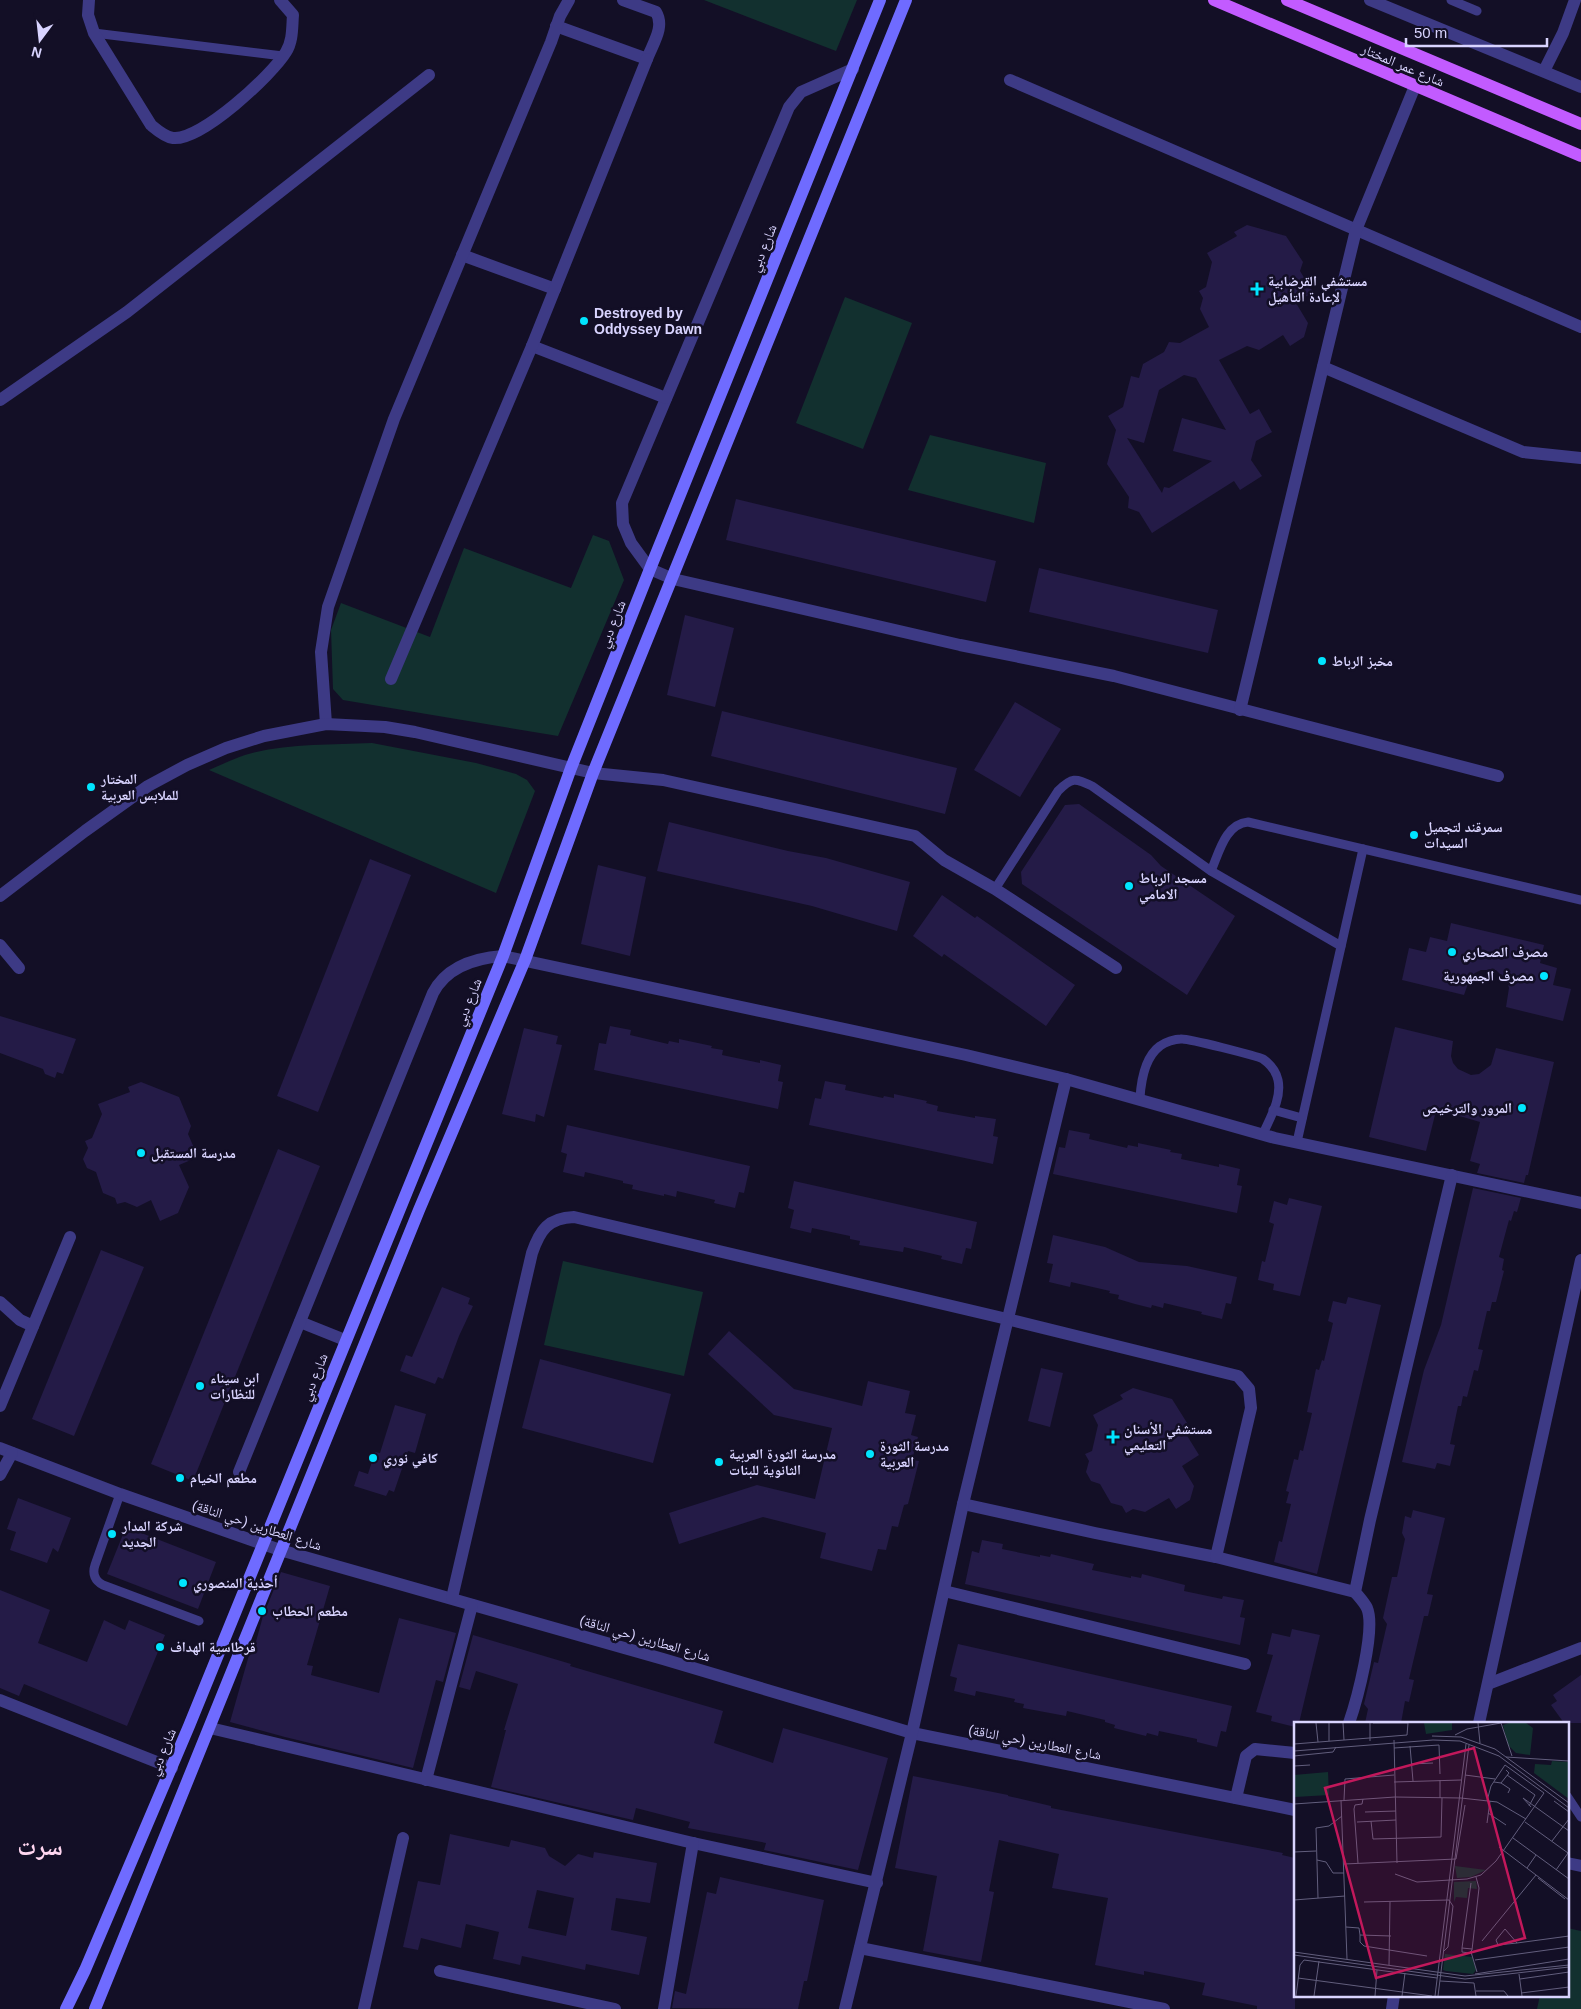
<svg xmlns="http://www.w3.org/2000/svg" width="1581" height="2009" font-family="Helvetica,'Noto Naskh Arabic',sans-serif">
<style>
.green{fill:#12302f}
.building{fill:#241b47;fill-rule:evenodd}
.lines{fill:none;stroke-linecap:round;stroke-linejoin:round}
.lane{stroke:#3d3a85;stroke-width:9}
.street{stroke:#3d3a85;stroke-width:12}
.secondary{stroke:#6f6bff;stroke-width:12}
.primary{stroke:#c25bff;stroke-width:12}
.poi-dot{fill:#00e5ff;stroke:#130f26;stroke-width:2}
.labels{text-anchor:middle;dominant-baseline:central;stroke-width:5;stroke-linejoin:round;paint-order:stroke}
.street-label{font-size:14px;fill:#d9d4ff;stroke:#130f26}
.poi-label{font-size:14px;font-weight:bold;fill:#d9d4ff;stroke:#130f26;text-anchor:start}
.town-label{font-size:24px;font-weight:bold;fill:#ffd6f0;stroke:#130f26}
.inset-road{fill:none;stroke:#625e7d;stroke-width:1}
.view{fill:#c2185b;fill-opacity:0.15;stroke:#c2185b;stroke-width:2.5}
.inset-edge{fill:none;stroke:#d9d4ff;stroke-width:2.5}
</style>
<rect width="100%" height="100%" fill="#130f26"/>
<g class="green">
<polygon points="704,0 857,0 836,51"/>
<polygon points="845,297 912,323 863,449 796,423"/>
<polygon points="930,435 1046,463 1034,523 908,490"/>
<polygon points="593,535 609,541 624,580 558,736 343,700 333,689 331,630 341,603 430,637 464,548 571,588"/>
<path d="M372,743L476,763L516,774L527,780L535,791L496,893L209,770C221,765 233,759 245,755C285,743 330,745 372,743Z"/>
<polygon points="563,1261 703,1292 684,1376 544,1345"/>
<polygon points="1567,1928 1581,1931 1581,2009 1537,2009 1540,1995 1567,1995"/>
</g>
<g class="building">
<path d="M1247,225L1286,236L1303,262L1300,271L1313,292L1296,303L1308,323L1304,337L1290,346L1283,335L1259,350L1247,346L1219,360L1250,414L1259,409L1272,432L1256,441L1251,460L1262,476L1240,490L1234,481L1152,533L1139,512L1128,508L1129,497L1107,464L1116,430L1108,416L1123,407L1131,376L1139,378L1143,364L1164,352L1169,342L1180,343L1209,327L1200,309L1203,298L1199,291L1206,287L1212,262L1207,253L1237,236L1234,232ZM1184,375L1196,378L1226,430L1182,418L1173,451L1212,461L1169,488L1164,487L1162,493L1127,438L1144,443L1159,390Z"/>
<polygon points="736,499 996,561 986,602 726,540"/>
<polygon points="1039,568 1218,610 1208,653 1029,612"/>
<polygon points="685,615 734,628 715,707 667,695"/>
<polygon points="1015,702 1061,729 1020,797 974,770"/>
<polygon points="722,711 957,768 945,814 711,756"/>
<polygon points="1079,804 1151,855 1161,866 1235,916 1187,995 1022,884 1021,872 1065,805"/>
<polygon points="669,822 788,851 826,858 910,882 897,931 812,906 657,871"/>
<polygon points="370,859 411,875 318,1112 277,1096"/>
<polygon points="598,865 646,877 630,956 581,944"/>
<polygon points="942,895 975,918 977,916 1075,985 1046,1026 944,954 942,957 913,936"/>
<polygon points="1451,923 1544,945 1540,963 1557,968 1553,985 1571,989 1563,1021 1506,1007 1509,988 1507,981 1496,970 1481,970 1475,973 1470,978 1464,995 1402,980 1409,948 1426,952 1430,937 1447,941"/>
<polygon points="0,1016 76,1039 63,1074 57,1072 55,1078 45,1074 43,1069 0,1053"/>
<polygon points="610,1026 631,1030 630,1035 668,1044 669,1041 679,1043 679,1039 712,1046 711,1048 723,1050 722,1055 760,1063 760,1060 781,1065 778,1081 783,1082 778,1109 594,1070 599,1043 606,1044"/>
<polygon points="1395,1027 1453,1041 1451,1056 1453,1063 1458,1069 1471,1075 1479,1074 1491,1065 1496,1048 1554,1062 1528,1175 1526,1175 1524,1183 1477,1173 1480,1164 1470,1161 1480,1122 1463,1117 1436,1111 1426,1151 1369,1137"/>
<polygon points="524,1028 558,1036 556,1044 562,1045 544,1117 536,1114 535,1122 502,1114"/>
<polygon points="825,1081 846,1085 845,1090 883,1098 884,1096 894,1098 894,1094 927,1101 926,1103 938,1106 937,1111 975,1118 975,1116 996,1119 993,1136 998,1137 993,1164 809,1125 815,1098 821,1099"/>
<polygon points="141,1082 179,1097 191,1126 188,1134 198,1157 179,1165 189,1187 178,1213 160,1221 151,1200 137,1207 125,1202 117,1204 115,1198 103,1193 96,1172 87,1168 83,1159 88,1148 85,1141 92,1138 102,1114 98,1104 130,1092 128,1087"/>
<polygon points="567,1125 750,1166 744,1193 739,1192 735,1208 714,1203 715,1200 677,1191 676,1197 664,1194 664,1196 632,1189 633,1185 623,1183 623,1181 585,1172 584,1177 563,1172 567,1154 561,1152"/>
<polygon points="1069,1130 1090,1134 1089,1139 1127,1148 1128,1145 1138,1147 1138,1143 1171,1150 1170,1152 1182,1154 1181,1159 1219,1167 1219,1164 1240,1169 1237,1185 1242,1186 1237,1213 1053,1174 1059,1147 1065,1148"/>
<polygon points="278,1149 320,1166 193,1481 151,1464"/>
<polygon points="794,1181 977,1222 971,1249 966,1248 962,1264 941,1259 942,1256 904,1247 903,1252 859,1245 860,1241 850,1239 850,1236 812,1228 811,1233 790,1228 794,1210 788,1208"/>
<polygon points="1473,1188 1521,1198 1517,1212 1514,1211 1511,1221 1509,1220 1499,1257 1504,1259 1502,1270 1504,1271 1496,1302 1492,1302 1490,1311 1487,1311 1478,1349 1483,1350 1478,1371 1474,1370 1467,1397 1463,1396 1461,1406 1458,1406 1450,1444 1455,1445 1450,1466 1437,1463 1435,1469 1402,1462 1424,1370 1441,1325"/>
<polygon points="1289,1198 1322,1206 1300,1296 1273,1290 1274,1284 1258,1280 1262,1261 1265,1262 1274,1224 1269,1222 1274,1201 1287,1205"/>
<polygon points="1053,1235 1105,1247 1139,1262 1187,1266 1237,1277 1231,1304 1226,1303 1222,1319 1201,1314 1202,1312 1164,1303 1163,1308 1152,1305 1151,1308 1135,1304 1118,1299 1119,1295 1109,1293 1110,1291 1071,1282 1070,1287 1049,1282 1053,1264 1047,1263"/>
<polygon points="101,1250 144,1267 74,1436 32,1419"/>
<polygon points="442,1287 470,1298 468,1304 473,1306 459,1336 443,1379 438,1377 435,1384 400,1371 406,1355 412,1357"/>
<polygon points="1348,1297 1381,1305 1317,1574 1274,1562 1279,1541 1282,1542 1291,1504 1286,1503 1289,1492 1286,1491 1294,1459 1298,1460 1300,1450 1303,1451 1312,1413 1307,1412 1316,1369 1319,1370 1322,1360 1324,1361 1333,1323 1328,1321 1333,1301 1346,1304"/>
<polygon points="729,1331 794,1389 862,1406 868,1381 910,1391 905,1413 916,1415 911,1435 918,1437 912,1460 919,1461 908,1504 904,1505 898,1527 892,1526 886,1550 878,1549 872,1571 820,1558 826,1533 763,1517 679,1544 669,1513 757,1485 815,1499 832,1428 774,1415 708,1354"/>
<polygon points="540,1359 671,1394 653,1463 522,1428"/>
<polygon points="1041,1368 1063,1373 1050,1427 1028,1421"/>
<polygon points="1133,1388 1172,1399 1189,1426 1186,1434 1199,1455 1182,1466 1194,1486 1190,1500 1176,1509 1169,1498 1145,1512 1133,1509 1126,1513 1122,1506 1111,1503 1100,1484 1091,1481 1086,1472 1089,1461 1085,1454 1092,1451 1098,1425 1093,1415 1123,1399 1120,1395"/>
<polygon points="395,1405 426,1414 415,1453 408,1451 394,1492 389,1490 386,1496 354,1486 359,1471 368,1474 375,1452 380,1453"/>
<polygon points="18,1498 71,1518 58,1552 53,1548 47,1563 10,1550 16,1532 7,1529"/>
<polygon points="1413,1510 1445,1518 1427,1594 1433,1595 1428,1616 1424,1616 1409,1679 1414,1680 1409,1702 1405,1701 1401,1723 1365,1723 1368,1709 1364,1704 1374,1662 1378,1663 1387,1624 1383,1618 1392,1577 1397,1577 1405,1539 1402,1533 1405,1516 1411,1518"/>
<polygon points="126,1527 216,1562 198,1609 107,1574"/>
<polygon points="982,1540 1003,1544 1002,1549 1040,1557 1040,1555 1050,1557 1051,1554 1094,1564 1092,1570 1131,1578 1131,1576 1141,1578 1142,1574 1185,1585 1184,1591 1222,1599 1223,1596 1244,1600 1240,1617 1245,1618 1240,1645 965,1584 972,1551 979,1553"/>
<polygon points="281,1572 330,1586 307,1665 313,1666 311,1675 379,1693 399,1618 456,1633 443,1682 436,1680 413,1768 285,1737 230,1722 251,1648 254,1649 263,1616"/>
<polygon points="0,1590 50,1610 38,1643 87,1662 104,1620 125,1630 129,1620 165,1635 127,1726 24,1684 19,1696 0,1688"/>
<polygon points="1292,1629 1320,1635 1299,1723 1295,1723 1295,1727 1271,1721 1272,1716 1256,1712 1273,1655 1267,1654 1272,1633 1290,1637"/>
<polygon points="473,1635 571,1664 570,1666 723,1711 714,1743 773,1763 783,1728 888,1758 858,1870 764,1850 766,1843 688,1828 690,1822 636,1808 633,1820 491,1787 506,1730 504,1730 518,1684 476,1671 470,1690 459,1687"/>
<polygon points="958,1644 1232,1706 1226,1732 1221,1731 1217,1747 1197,1742 1197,1739 1159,1731 1158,1736 1147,1733 1146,1736 1114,1728 1115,1725 1105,1722 1105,1720 1067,1711 1066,1716 1023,1708 1024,1704 1014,1702 1015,1699 976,1691 975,1696 954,1691 957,1678 950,1676"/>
<polygon points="1581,1675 1581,1723 1564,1723 1551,1705 1557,1701 1553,1695"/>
<polygon points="913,1776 1008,1795 1008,1796 1051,1806 1051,1808 1283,1853 1282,1855 1295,1858 1295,2009 1257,2009 1257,2006 1202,1995 1205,1983 1144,1971 1144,1975 1095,1965 1108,1898 1052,1888 1059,1854 999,1840 989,1891 994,1892 981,1962 923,1951 937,1876 895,1868"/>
<path d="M450,1834L509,1847L511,1840L545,1848L549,1856L565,1866L578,1854L593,1858L594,1852L657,1863L650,1903L616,1898L611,1930L647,1937L639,1975L586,1964L585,1970L522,1956L520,1965L493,1959L499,1932L466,1924L461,1948L421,1938L418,1950L403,1947L418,1881L440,1885ZM537,1890L574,1898L566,1936L528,1928Z"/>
<polygon points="720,1877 824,1900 807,1981 804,1981 798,2009 672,2008 675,1991 686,1994 707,1892 716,1894"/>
</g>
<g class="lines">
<g class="lane">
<polyline points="1451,0 1477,11"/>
<polyline points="94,33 283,56"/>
<path d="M1211,871C1219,853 1225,824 1248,822L1581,900"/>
<path d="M995,889L1058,791C1072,777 1075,778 1092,786L1211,871L1341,946"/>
<path d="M1140,1098C1141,1082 1145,1057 1160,1046C1165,1042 1175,1039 1181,1039C1187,1038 1257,1056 1263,1059C1270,1064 1276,1071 1278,1080C1282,1098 1270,1118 1263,1134"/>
<polyline points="1273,1110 1302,1118"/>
<polyline points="1297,1142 1363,849"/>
<path d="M120,1494L95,1565C92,1574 95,1581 103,1585L199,1621"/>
<polyline points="1567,1796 1581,1817"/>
</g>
<g class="street">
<path d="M89,0L88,15L94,33L151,125C157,130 165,137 173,138C201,141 272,75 286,52C293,41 292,27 293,15L280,0"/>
<polyline points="1370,0 1581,87"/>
<path d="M556,26L647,59C653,43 665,27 656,12L623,0"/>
<polyline points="853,69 801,92 789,107 622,503 623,524 631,543 650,569 673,579 960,645 1114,676 1498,776"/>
<polyline points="1544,71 1563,33 1575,0"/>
<polyline points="1010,80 1581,327"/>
<polyline points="462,255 555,289"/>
<polyline points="532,346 666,398"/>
<polyline points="1323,367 1523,452 1581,458"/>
<polyline points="0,400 127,312 429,75"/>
<polyline points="391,679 532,346 647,59"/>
<polyline points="1240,710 1356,230 1415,86"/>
<polyline points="326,724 321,652 328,607 394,419 551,42 560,16 569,0"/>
<polyline points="0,896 85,831 148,786 187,765 226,748 264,736 326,724 385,727 415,732 593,773 663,780 915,836 944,860 995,889 1116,968"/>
<polyline points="0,945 19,968"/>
<polyline points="0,1302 20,1320 33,1326"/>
<polyline points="300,1322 345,1340"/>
<polyline points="0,1406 70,1237"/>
<polyline points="0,1448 120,1494 280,1550 663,1659 912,1733 1295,1810"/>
<path d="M239,1472L433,993C447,966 475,958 503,956L966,1055L1066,1079L1275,1138L1581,1203"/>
<polyline points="0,1475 12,1453"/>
<polyline points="963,1504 1095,1533 1216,1557 1355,1592"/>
<polyline points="944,1591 1245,1664"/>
<path d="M452,1598L532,1253C540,1230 548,1218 574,1217L1007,1319L1238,1376L1249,1389L1251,1408L1216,1557"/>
<polyline points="1488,1684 1581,1648"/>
<polyline points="0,1700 172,1768"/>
<path d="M1349,1723C1357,1700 1376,1629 1367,1608C1364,1602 1359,1597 1355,1592L1370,1520L1452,1175"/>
<polyline points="1479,1723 1581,1260"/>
<polyline points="210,1728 693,1843 877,1883"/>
<polyline points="426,1780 472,1605"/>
<polyline points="1236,1798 1246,1756 1255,1749 1295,1753"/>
<polyline points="1567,1863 1581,1866"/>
<polyline points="860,1948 1164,2009"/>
<polyline points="440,1971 615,2009"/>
<polyline points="364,2009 403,1838"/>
<polyline points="664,2009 693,1843"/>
<polyline points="845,2009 912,1733 963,1504 1066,1079"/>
<polyline points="1392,2009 1394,1995"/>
</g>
<g class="secondary">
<polyline points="66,2009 85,1970 189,1726 503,956 571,768 650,569 880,0"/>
<polyline points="95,2009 419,1210 525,960 593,773 906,0"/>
</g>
<g class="primary">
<polyline points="1214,0 1581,156"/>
<polyline points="1287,0 1581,124"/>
</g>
</g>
<g class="poi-dot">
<path d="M1254.5 281.5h5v5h5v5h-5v5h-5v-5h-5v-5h5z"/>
<circle cx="584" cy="321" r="5"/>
<circle cx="1322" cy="661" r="5"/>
<circle cx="91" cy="787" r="5"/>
<circle cx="1414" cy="835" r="5"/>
<circle cx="1129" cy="886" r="5"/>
<circle cx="1452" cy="952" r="5"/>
<circle cx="1544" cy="976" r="5"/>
<circle cx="1522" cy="1108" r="5"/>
<circle cx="141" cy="1153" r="5"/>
<circle cx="200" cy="1386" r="5"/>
<path d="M1110.5 1429.5h5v5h5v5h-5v5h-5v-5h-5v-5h5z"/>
<circle cx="870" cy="1454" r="5"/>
<circle cx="373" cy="1458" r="5"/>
<circle cx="719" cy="1462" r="5"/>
<circle cx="180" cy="1478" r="5"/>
<circle cx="112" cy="1534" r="5"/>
<circle cx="183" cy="1583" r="5"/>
<circle cx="262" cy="1611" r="5"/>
<circle cx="160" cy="1647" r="5"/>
</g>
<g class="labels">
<g class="street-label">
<text transform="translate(1403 65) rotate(23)">شارع عمر المختار</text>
<text transform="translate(763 248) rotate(-68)">شارع دبي</text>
<text transform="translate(612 624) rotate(-68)">شارع دبي</text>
<text transform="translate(468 1002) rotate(-68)">شارع دبي</text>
<text transform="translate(314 1377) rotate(-68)">شارع دبي</text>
<text transform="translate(257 1525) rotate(18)">شارع العطارين (حي الناقة)</text>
<text transform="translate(645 1638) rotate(16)">شارع العطارين (حي الناقة)</text>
<text transform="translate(1035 1742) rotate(11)">شارع العطارين (حي الناقة)</text>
<text transform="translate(162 1752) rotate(-67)">شارع دبي</text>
</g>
<g class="poi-label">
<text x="1268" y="281">مستشفي القرضابية<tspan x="1268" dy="16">لإعادة التأهيل</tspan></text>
<text x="594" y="313">Destroyed by<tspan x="594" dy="16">Oddyssey Dawn</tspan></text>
<text x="1332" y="661">مخبز الرباط</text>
<text x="101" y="779">المختار<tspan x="101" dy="16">للملابس العربية</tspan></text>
<text x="1424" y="827">سمرقند لتجميل<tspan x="1424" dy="16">السيدات</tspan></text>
<text x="1139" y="878">مسجد الرباط<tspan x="1139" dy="16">الامامي</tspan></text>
<text x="1462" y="952">مصرف الصحاري</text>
<text x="1534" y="976" text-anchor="end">مصرف الجمهورية</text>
<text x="1512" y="1108" text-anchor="end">المرور والترخيص</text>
<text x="151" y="1153">مدرسة المستقبل</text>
<text x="210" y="1378">ابن سيناء<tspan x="210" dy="16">للنظارات</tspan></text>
<text x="1124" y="1429">مستشفي الأسنان<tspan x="1124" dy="16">التعليمي</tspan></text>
<text x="880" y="1446">مدرسة الثورة<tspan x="880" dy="16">العربية</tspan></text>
<text x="729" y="1454">مدرسة الثورة العربية<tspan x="729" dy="16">الثانوية للبنات</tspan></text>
<text x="383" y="1458">كافي نوري</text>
<text x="190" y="1478">مطعم الخيام</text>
<text x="122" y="1526">شركة المدار<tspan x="122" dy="16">الجديد</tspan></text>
<text x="193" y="1583">أحذية المنصوري</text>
<text x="272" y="1611">مطعم الحطاب</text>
<text x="170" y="1647">قرطاسية الهداف</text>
</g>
<g class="town-label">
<text x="40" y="1846">سرت</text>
</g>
</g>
<g transform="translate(1294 1722)">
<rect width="275" height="275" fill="#130f26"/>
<path d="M130,1H158V8L132,12ZM215,1H232L239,6L236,33L222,31L214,23L209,3ZM258,39L275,40V77L240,51L241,42L257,43ZM34,50L35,73L1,75L0,53ZM161,144L192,148L177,155L163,156ZM182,159L183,167L174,166L173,176L162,175L160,180V160ZM151,232L178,235L182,248L179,252L152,249L149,248Z" fill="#12302f"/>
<path class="inset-road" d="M22,1L24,20M49,1L50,18M76,1V19M79,1H114M184,1L186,21M207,1L218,34M161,13L173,7L207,1M138,14L167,15L201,27L275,81M100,18L103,141M35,19V1M0,22L113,13L114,1M116,24L119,59M100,26L145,23L146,52M0,29L139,18L166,19L205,34L275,86M0,34L39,30L42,25M212,35L275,39M117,42L139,41M0,44L16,43M171,53L201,57M213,53L241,73L235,84M146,58V76M100,60L167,58M200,60L207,61L215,51L212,48M207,61L216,67L214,71M47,78L53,237M50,78L51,57L100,53M260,79L275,90M0,82L101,75L167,76L203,80L232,97M237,85L229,76L275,109M71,90L102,89M194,91L212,103M77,99L79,117L147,115L148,76M63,100L102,98M231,100L274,131M193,101L196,79M219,116L275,157M258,119L275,97M205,125L275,178M0,130L22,129M23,138L32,140L39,151H50M64,141L60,87L61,83L68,82L69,77M50,142L162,137L171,83M233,146L242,133M262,148L274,131M101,152L123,160L173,157L187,153L202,139L250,71L211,43L197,64L193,79M244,156L271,177M24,176L22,106L35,104L48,94M0,178L51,174M70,180L155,178L159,184L154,225L149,230M52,205L65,206L66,213M97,214L66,213V220L70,224L133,234M188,219L242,153M223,221L211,207L202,218L204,223L223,221L275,214M168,226L177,161M178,227L168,226V230L175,231L178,228L185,166L182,155M0,230L171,254L275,243M177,230L183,250M0,233L171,257L275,245M181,238L275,225M95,243L96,180M181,252L275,237M225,252L228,274M4,256L138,274M226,257L275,250M146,259L180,261L182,274M182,269H210L214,274M227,271L275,265M2,274L6,243L10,238L143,256M20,274L25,239M81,274L83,248M108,274L111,251M141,274L172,22M144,274L175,23"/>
<path class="view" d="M180,26L231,216L82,256L31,66Z"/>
<rect width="275" height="275" class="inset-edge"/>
</g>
<g transform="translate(40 40) rotate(195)" stroke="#130f26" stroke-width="4" paint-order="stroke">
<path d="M0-4L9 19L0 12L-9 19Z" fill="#d9d4ff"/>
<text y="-8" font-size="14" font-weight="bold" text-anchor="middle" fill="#d9d4ff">N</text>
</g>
<path d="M1406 38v8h141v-8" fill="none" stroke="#d9d4ff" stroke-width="2.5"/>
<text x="1414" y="38" font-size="15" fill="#d9d4ff" stroke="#130f26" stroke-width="4" paint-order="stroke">50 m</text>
</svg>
